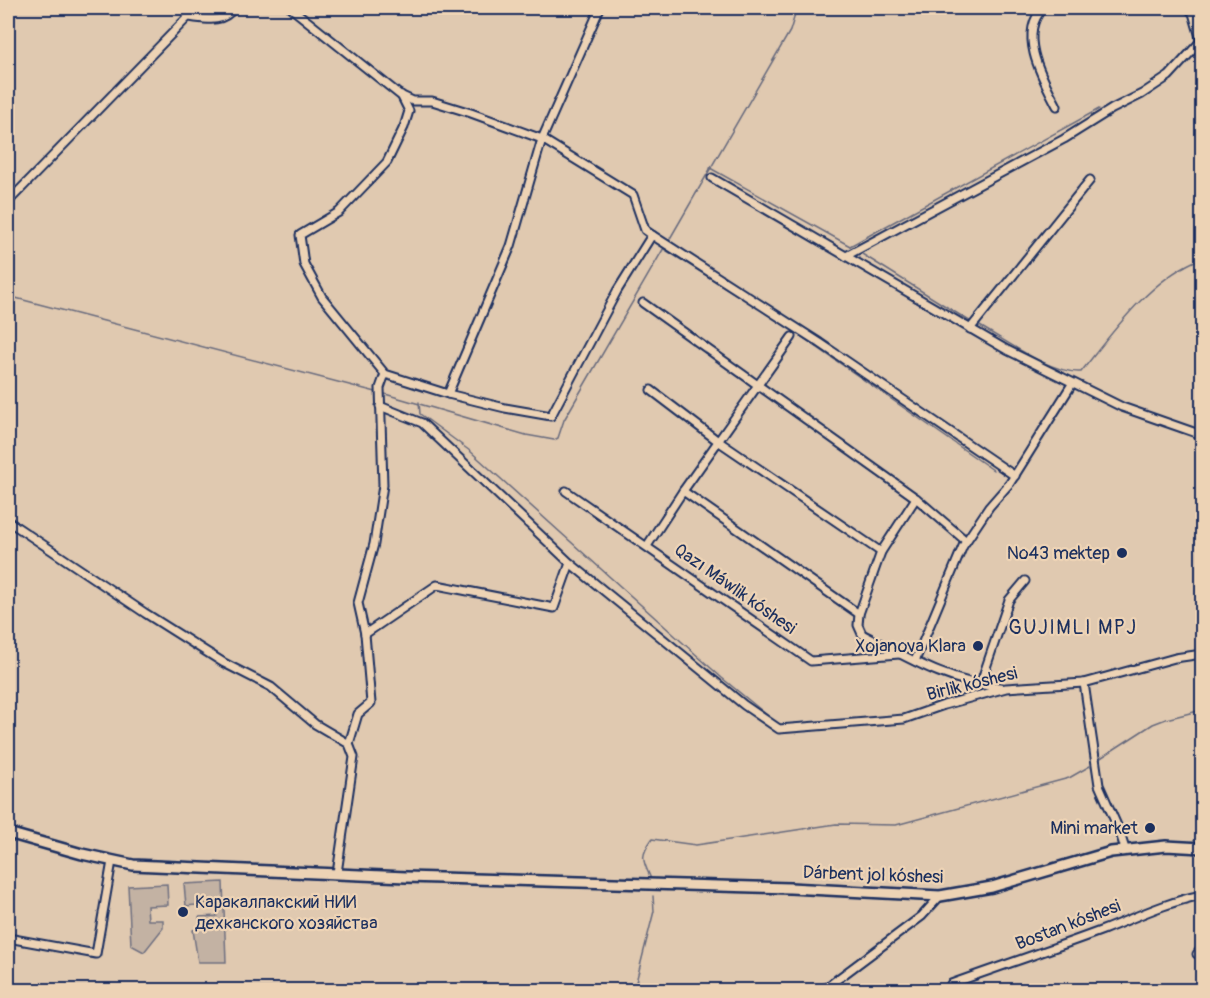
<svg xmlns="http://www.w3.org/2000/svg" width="1210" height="998" font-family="Pangolin,sans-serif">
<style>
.green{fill:#c3b2a3;stroke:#6f7080;stroke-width:1.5}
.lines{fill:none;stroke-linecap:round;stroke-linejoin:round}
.stream{stroke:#676a7d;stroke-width:1.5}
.minor-casing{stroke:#1b2f5e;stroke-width:11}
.secondary-casing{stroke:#1b2f5e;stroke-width:14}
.minor{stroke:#edd3b5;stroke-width:7}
.secondary{stroke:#edd3b5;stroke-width:9}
.poi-dot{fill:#1b2f5e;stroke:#edd3b5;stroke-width:2}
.labels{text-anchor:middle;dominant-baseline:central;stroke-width:4.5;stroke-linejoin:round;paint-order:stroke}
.poi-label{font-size:18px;fill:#1b2f5e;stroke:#edd3b5;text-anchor:end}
.street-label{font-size:18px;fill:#1b2f5e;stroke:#edd3b5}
.neighbourhood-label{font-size:20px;letter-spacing:1.5px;fill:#1b2f5e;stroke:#edd3b5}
</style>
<rect width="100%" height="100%" fill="#e0c9b0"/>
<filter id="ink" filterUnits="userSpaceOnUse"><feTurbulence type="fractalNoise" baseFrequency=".0167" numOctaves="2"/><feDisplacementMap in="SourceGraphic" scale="12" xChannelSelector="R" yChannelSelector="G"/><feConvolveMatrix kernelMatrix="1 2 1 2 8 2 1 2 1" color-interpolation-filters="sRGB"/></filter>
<g filter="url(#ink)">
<g class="green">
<polygon points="223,882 226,962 198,962 193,930 200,928 199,917 217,916 216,903 186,906 184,884"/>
<polygon points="167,884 168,905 147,906 148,920 163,920 163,928 144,952 131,945 128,886"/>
</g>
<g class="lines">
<g class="stream">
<polyline points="710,168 850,246"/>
<polyline points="668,242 790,31 797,8"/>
<polyline points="850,246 1099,109"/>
<polyline points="664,249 782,323 993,470"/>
<polyline points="862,254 971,322"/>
<polyline points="1201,259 1202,259"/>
<polyline points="8,296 376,392"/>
<path d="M978,325C1005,340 1051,374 1081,372C1113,332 1147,283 1195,261"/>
<polyline points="385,394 526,435 554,440 558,438 564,420 665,246"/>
<polyline points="419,402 420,414 470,451 722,678 767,715"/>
<polyline points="1099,759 1153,724 1166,719 1202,710"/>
<path d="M651,879C643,860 639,858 652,839L696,845L836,824L896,825L1069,778L1090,766"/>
<polyline points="634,990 654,911 653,896"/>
</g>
<defs>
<g id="minor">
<polyline points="291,8 400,95 413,101 432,101 471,113 542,139 633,195 645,230 652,235 820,343 1015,476"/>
<path d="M1043,8C1017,35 1043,79 1057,106"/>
<polyline points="1188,8 1193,13 1202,44"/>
<polyline points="401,95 409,111 404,127 387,162 339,212 300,235 304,264 322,297 385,374 448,394 505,408 551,416 617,291 652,235"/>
<polyline points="712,178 1007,350 1122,407 1202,435"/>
<path d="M8,202L188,17C206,19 222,24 234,8"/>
<polyline points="846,256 1064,139 1112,109 1142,94 1169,76 1201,41"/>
<polyline points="643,303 916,498 966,541"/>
<polyline points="970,329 1090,180"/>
<polyline points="651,390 718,441 881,552"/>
<polyline points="448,394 511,246 542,139 600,8"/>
<polyline points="380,406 422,423 570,563 744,705 779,729 904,719 944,705 1006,688 1084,683 1175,658 1202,654"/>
<polyline points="566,491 811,661 899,654"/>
<path d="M683,491L859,614L858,625L862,634C905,656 950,684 1000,687"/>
<polyline points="8,521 145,613 224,663 271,687 315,724 349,744 354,757 337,873"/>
<polyline points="647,546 683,491 792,337"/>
<polyline points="859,614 881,552 916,498"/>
<polyline points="365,634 437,585 554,608 570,563"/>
<polyline points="915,661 963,546 989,507 1010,483 1072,384"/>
<polyline points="1084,683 1099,785 1119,830 1125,849"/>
<polyline points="980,685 1009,600 1025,581"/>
<polyline points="349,744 358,714 371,703 365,634 358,603 374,544 383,485 380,388 385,374"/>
<polyline points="8,938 96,954 112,861"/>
<polyline points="1197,954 1202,948"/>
<polyline points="823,990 922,916 940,896"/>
<path d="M948,990L951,984C1001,966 1052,949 1103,930C1136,917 1167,902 1202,895"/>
</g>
<polyline id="secondary" points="8,833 82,854 133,865 406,877 790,888 940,896 992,887 1111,852 1166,846 1202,848"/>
</defs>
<use href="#minor" class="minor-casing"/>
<use href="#secondary" class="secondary-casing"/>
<use href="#minor" class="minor"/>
<use href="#secondary" class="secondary"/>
</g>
</g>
<g class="poi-dot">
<circle cx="1122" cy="553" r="6"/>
<circle cx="978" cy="646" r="6"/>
<circle cx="1150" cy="828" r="6"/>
<circle cx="183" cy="912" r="6"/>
</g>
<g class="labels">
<g class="poi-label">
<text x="1110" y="553">№43 mektep</text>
<text x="966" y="646">Xojanova Klara</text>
<text x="1138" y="828">Mini market</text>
<text x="195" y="902" text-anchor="start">Каракалпакский НИИ<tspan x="195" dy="21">дехканского хозяйства</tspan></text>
</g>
<g class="street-label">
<text transform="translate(735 589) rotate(35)">Qazı Máwlik kóshesi</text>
<text transform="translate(972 684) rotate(-14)">Birlik kóshesi</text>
<text transform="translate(873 875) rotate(2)">Dárbent jol kóshesi</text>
<text transform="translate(1068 925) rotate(-21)">Bostan kóshesi</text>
</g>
<g class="neighbourhood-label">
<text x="1073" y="627">GUJIMLI MPJ</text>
</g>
</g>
<rect width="1210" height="998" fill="none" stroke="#edd3b5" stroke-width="30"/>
<rect x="15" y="15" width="1180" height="968" fill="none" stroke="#1b2f5e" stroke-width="2" filter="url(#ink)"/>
</svg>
